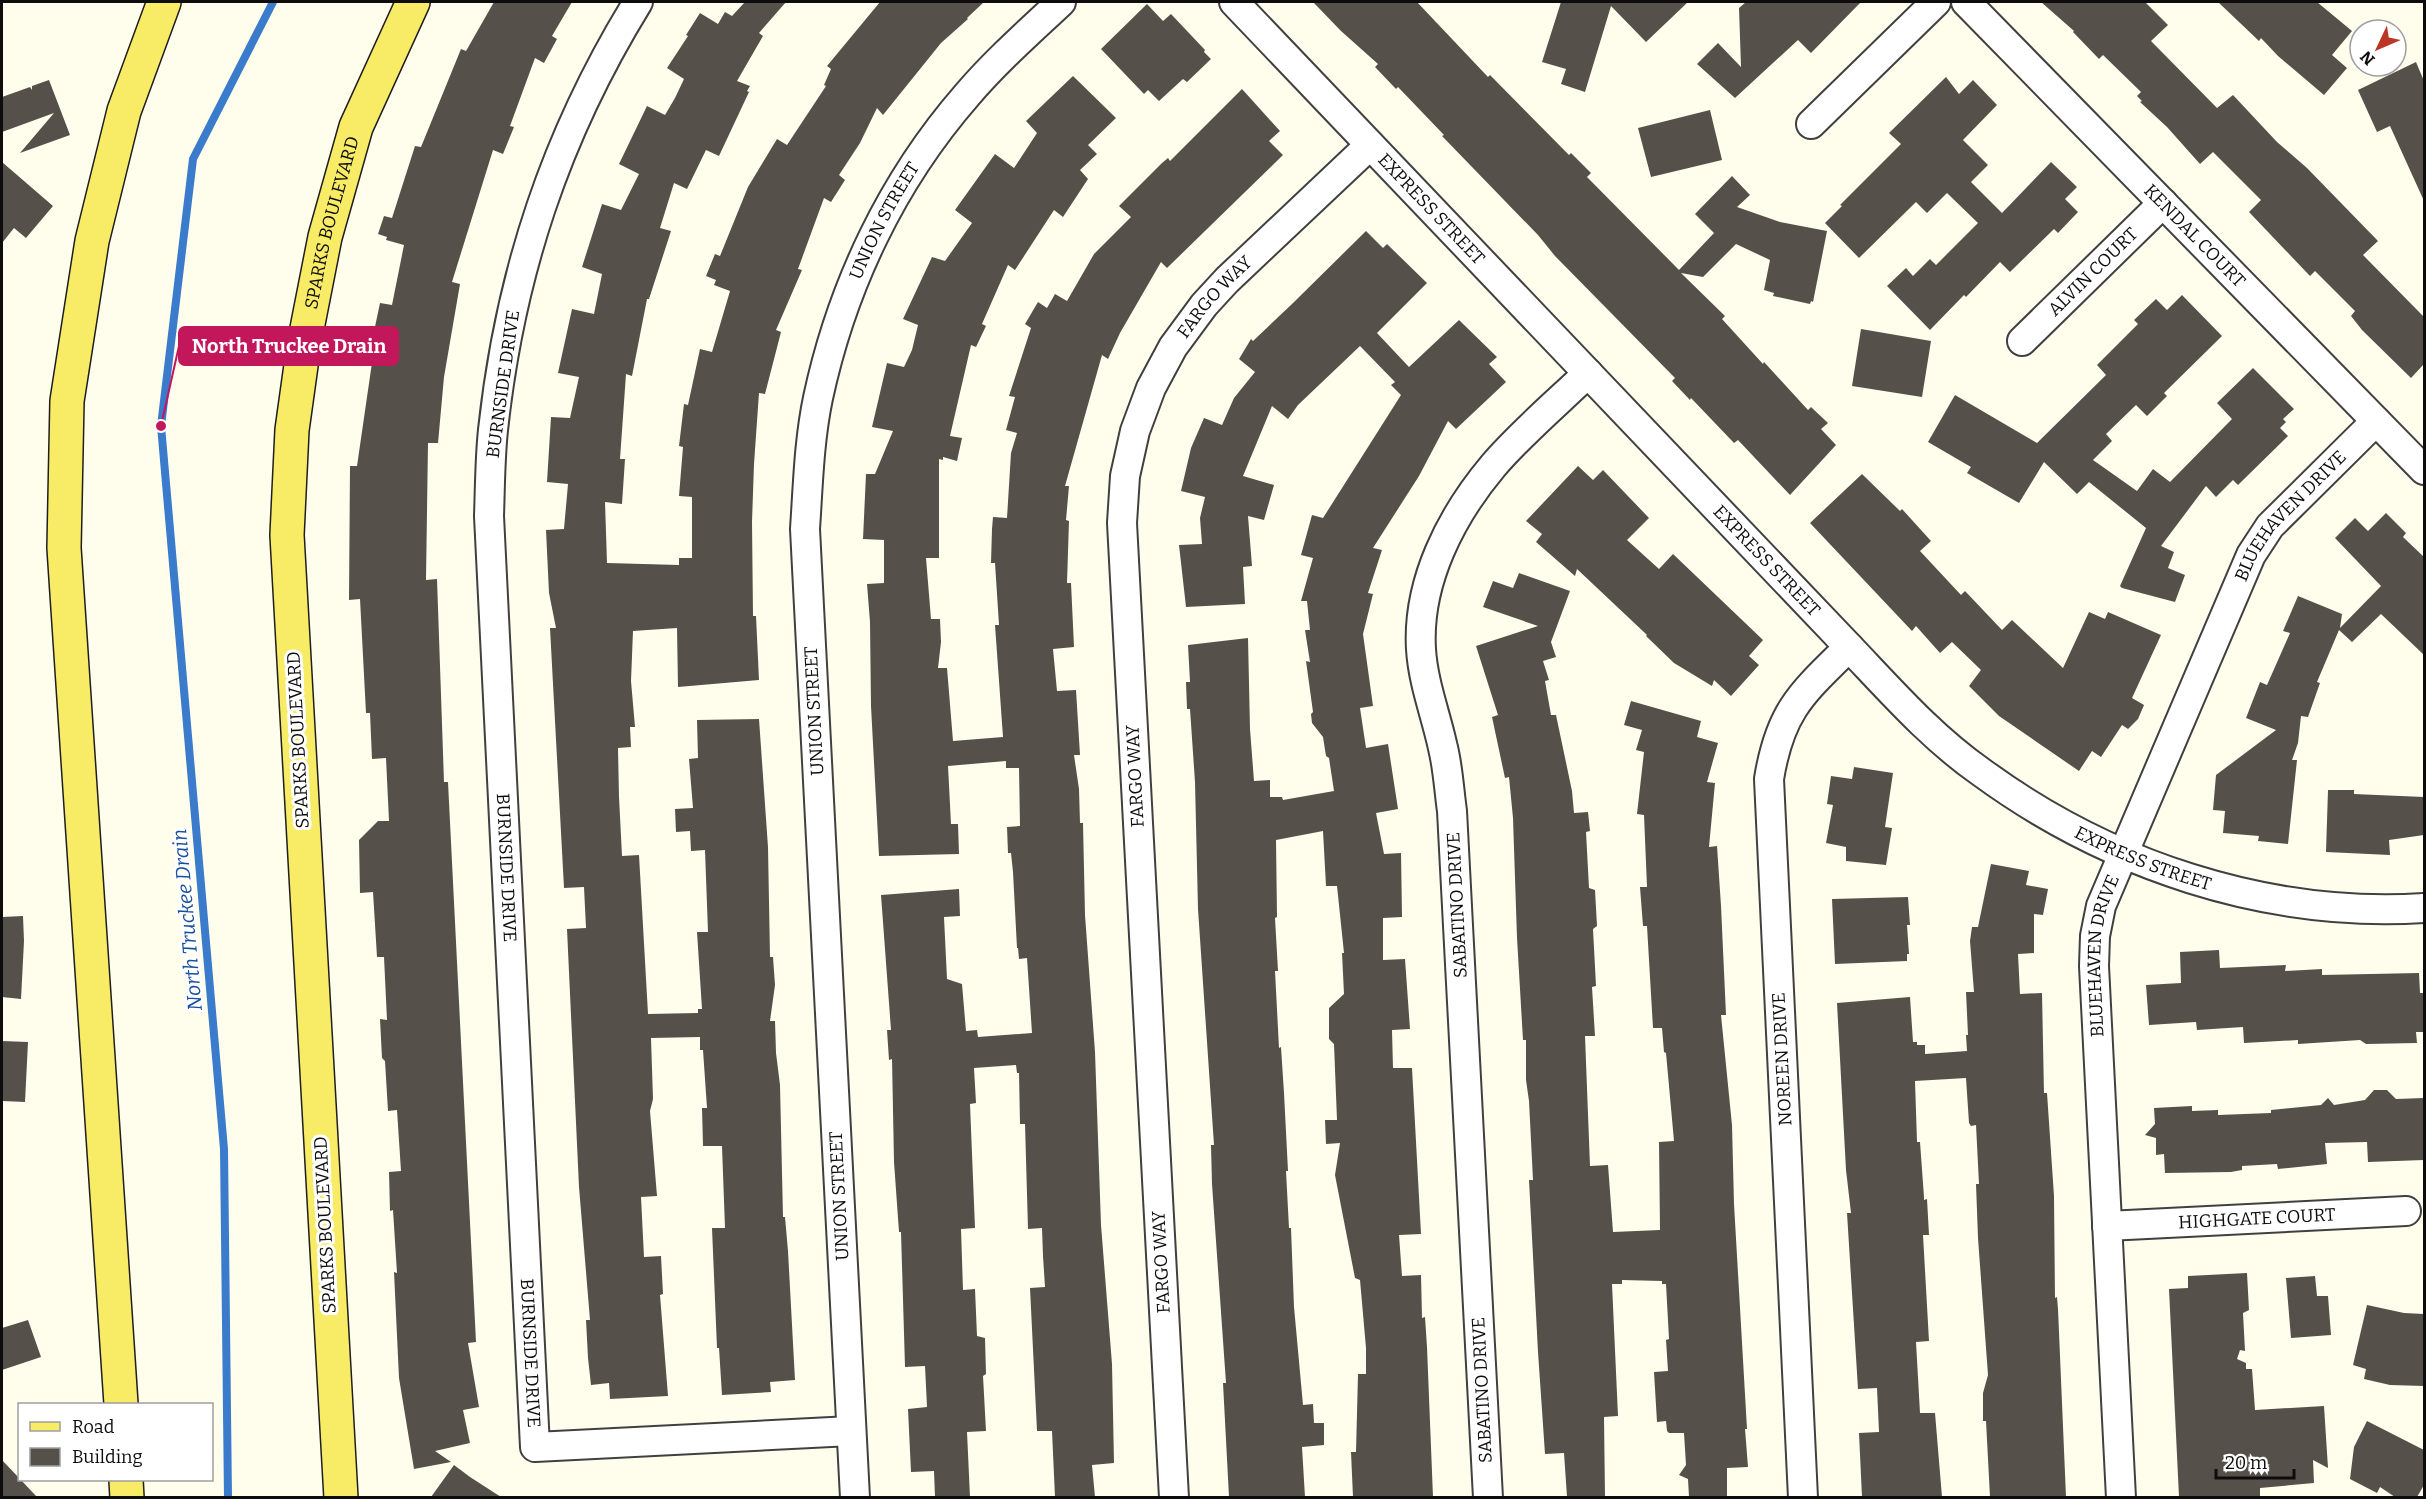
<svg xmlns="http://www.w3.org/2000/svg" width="2426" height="1499" font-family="Bitter,serif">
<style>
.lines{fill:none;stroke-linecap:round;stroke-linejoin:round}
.stream{stroke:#3a7bcc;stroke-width:8}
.building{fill:#56504a}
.street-casing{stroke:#404040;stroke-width:32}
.primary-casing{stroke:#1e1e1e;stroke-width:36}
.street{stroke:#fff;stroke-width:28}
.primary{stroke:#f8eb65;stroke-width:33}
.labels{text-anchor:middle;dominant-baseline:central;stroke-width:6;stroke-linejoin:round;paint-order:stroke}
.street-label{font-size:18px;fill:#0d0d0d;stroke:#fff}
.water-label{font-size:20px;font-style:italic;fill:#174e9e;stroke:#fff}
.leader{fill:none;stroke:#c2185b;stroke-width:2}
.callout-dot{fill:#c2185b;stroke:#fff;stroke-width:2}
.callout{fill:#c2185b;stroke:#c2185b;stroke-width:2}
.callout-label{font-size:20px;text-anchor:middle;font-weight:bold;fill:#fff}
</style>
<rect width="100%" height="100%" fill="#fffeed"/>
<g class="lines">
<polyline class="stream" points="228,1498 224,1149 161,426 193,159 273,2"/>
</g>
<g class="building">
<polygon points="494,2 572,2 552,36 557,39 544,63 535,58 510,126 514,127 503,154 493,150 452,282 460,284 444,377 438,443 428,443 426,580 437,579 444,782 448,782 476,1342 468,1343 479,1407 463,1410 470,1443 435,1451 451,1462 414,1469 399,1378 394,1272 397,1273 393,1210 390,1211 389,1172 401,1171 397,1110 388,1111 385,1061 382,1058 380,1019 387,1020 384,957 377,957 373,892 360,893 359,840 378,821 389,821 386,758 372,759 370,713 366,713 360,599 349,600 350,466 357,466 375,342 372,341 380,303 392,305 404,245 386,240 387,237 378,234 384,216 392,218 415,146 421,147 461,49 466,51"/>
<polygon points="745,2 786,2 759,33 763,36 737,81 750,86 747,91 749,92 719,156 706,150 687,189 674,183 660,228 671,231 649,299 647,299 632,376 626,374 620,459 625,459 622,504 605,502 607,563 679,565 679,558 692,558 692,497 679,496 683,447 679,446 684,404 688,405 700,349 712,352 730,291 714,285 716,280 706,276 715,254 720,256 748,187 777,139 787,145 826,86 824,85 831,69 827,66 880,2 984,2 967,18 968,19 941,43 883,115 877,108 860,143 839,175 845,180 831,202 824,198 798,269 802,270 776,330 781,332 765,394 759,393 754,464 752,522 753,616 756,616 759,680 678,687 677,628 633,631 631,681 635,727 630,727 631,747 618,748 619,797 622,856 639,855 648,1014 698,1013 698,1009 702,1009 697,932 708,932 705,850 691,851 690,831 676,832 675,809 693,808 689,759 698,758 697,720 759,719 768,847 770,957 773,957 775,985 770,1021 775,1021 776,1053 780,1085 783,1217 785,1217 788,1251 795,1380 770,1382 771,1392 722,1395 719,1348 717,1348 712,1228 725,1228 722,1146 703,1146 702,1108 707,1108 703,1050 700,1050 700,1037 651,1038 653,1099 650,1111 657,1196 641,1197 644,1257 661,1256 663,1294 660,1295 668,1396 610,1399 609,1383 591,1385 588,1358 586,1320 590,1320 579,1187 567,929 586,928 584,887 564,888 550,628 556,628 549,593 546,530 564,529 568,484 547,482 551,417 570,418 579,377 558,373 572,309 594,314 602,274 582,267 602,204 621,210 639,174 619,164 647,106 665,115 675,98 684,79 667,68 688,36 686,35 700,13 718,24 725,12 732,16"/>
<polygon points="1313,2 1417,2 1488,77 1490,75 1569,155 1571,153 1591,173 1587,177 1679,270 1714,233 1695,214 1732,176 1750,195 1737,207 1780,222 1827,231 1813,302 1811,301 1810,304 1773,296 1774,293 1764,290 1770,260 1736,244 1703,277 1681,273 1725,316 1722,319 1763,364 1764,362 1808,410 1811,407 1828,423 1821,429 1836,445 1790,495 1738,440 1734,443 1691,398 1690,400 1672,381 1675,378 1555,256 1538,235 1442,136 1444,135 1398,87 1396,89 1375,67 1378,64 1341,31"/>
<polygon points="1561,2 1688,2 1646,42 1611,6 1585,92 1561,84 1566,69 1542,62"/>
<polygon points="1746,2 1861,2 1811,53 1798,40 1735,98 1697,64 1718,43 1741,67 1739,8"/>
<polygon points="2041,2 2145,2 2168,25 2151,41 2217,108 2233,95 2277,142 2307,168 2378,241 2363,255 2424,317 2424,364 2411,378 2362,330 2351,316 2355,311 2315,271 2310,276 2249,212 2261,200 2213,152 2200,164 2167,127 2140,102 2142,101 2137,96 2141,92 2103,55 2099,59 2073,32 2074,31"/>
<polygon points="2218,2 2317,2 2352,31 2332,55 2347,68 2324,95 2278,56 2261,38 2259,41"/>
<polygon points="1147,4 1163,21 1171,14 1205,50 1204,52 1211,59 1187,82 1183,79 1159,101 1148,90 1144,94 1101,49"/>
<polygon points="2416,62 2424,81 2424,201 2390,126 2377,132 2358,90"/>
<polygon points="1073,76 1116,118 1088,145 1097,154 1080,170 1088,179 1063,217 1054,210 1015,270 1008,265 982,324 986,326 976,347 971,345 950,436 962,438 957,461 943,457 943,460 939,459 939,558 926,558 931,619 940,619 941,642 938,668 947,668 953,741 1003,737 995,625 999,625 995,563 991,563 992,529 993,517 1007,518 1011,453 1017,433 1006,430 1015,397 1009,396 1031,328 1025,324 1038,302 1047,308 1055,294 1067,301 1094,254 1131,217 1119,206 1162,163 1168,158 1170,161 1242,89 1280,131 1269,141 1283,155 1167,268 1161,262 1120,333 1108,359 1102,355 1065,486 1069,486 1066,520 1069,521 1067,583 1071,583 1074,647 1053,649 1057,691 1076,690 1080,755 1074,755 1079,789 1080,823 1083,823 1085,915 1095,1052 1101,1225 1112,1364 1114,1463 1092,1465 1095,1497 1055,1497 1052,1431 1037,1431 1030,1288 1045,1287 1043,1256 1042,1228 1028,1229 1025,1124 1020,1124 1019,1073 1017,1073 1016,1065 974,1068 976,1103 970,1104 975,1228 961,1229 963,1290 975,1289 977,1336 985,1338 986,1374 983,1376 986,1431 967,1432 970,1497 935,1497 934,1471 911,1472 908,1409 927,1407 925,1366 905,1367 901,1232 899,1232 894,1162 892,1059 889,1060 887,1030 891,1030 881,895 959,889 960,916 944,917 947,979 962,984 966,1031 977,1030 978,1037 1032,1033 1027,958 1019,959 1018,948 1017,948 1013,872 1011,853 1008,853 1007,827 1020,826 1019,768 1006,768 1006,761 948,766 951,824 958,824 959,854 879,856 871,706 870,622 867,584 884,583 884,540 863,539 866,474 875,474 893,431 872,427 887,363 904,367 912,350 918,325 903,319 932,257 945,261 972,223 955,210 995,154 1014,168 1037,133 1026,121"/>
<polygon points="1946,77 1959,94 1973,80 1997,105 1963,140 1988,165 1971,182 2002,213 2051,162 2077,187 2065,199 2078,212 2058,233 2054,229 2010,272 2000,262 1966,297 1964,295 1930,330 1887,286 1906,268 1913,276 1930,259 1936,265 1978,223 1947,193 1927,213 1916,202 1859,258 1825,223 1842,206 1840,205 1901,144 1889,133"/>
<polygon points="49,80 70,135 20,153 54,113 2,132 2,97 30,87 32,90 32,86"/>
<polygon points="1710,110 1722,160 1651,177 1638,128"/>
<polygon points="2,162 53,206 26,238 14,228 2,243"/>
<polygon points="1366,231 1383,248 1387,244 1427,283 1377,333 1409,367 1459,320 1497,357 1489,364 1506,382 1456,429 1448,421 1419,476 1373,548 1382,550 1368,593 1373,594 1363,634 1373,706 1360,708 1366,748 1388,744 1398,809 1376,813 1384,854 1401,853 1402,917 1383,918 1383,960 1405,959 1410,1029 1392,1030 1393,1068 1412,1068 1421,1234 1399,1235 1402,1276 1421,1275 1422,1318 1425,1317 1427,1347 1433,1497 1353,1497 1351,1452 1356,1452 1358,1374 1366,1374 1366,1348 1360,1280 1355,1278 1335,1175 1340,1143 1326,1144 1325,1120 1337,1120 1334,1044 1329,1039 1329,1008 1344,994 1342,953 1344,953 1337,886 1326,886 1323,831 1276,840 1277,917 1275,918 1278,971 1275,971 1279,1048 1281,1047 1284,1093 1288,1171 1286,1171 1289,1228 1291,1228 1294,1307 1303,1405 1313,1404 1314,1423 1324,1423 1324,1445 1302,1447 1305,1497 1229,1497 1223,1383 1226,1383 1212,1184 1211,1145 1214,1145 1198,909 1195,782 1190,709 1187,709 1186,682 1190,682 1188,645 1248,638 1250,729 1254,781 1270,780 1270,797 1282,797 1283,800 1334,791 1329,758 1326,756 1323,737 1312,723 1311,714 1313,712 1306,661 1310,662 1305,630 1310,630 1307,601 1301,601 1313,558 1301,555 1312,515 1323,518 1401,395 1391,385 1395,382 1360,346 1298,405 1288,419 1272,406 1243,476 1274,485 1264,520 1248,516 1252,566 1243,567 1245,604 1186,607 1179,545 1202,544 1200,518 1205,497 1181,491 1191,448 1204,418 1222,425 1234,398 1255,372 1239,359 1251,339 1253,341 1292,304"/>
<polygon points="2182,295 2222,336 2164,393 2167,396 2147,416 2136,405 2106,434 2112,441 2093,460 2137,491 2153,469 2170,482 2232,419 2217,403 2253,368 2294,409 2283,419 2286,422 2280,428 2288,436 2238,485 2233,480 2216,497 2206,486 2161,546 2174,552 2168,568 2185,575 2175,602 2122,588 2120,586 2146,528 2089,482 2077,494 2044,462 2019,503 1967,473 1971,467 1928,442 1955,395 2037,443 2106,375 2097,365 2138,324 2134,320 2156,299 2167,310"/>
<polygon points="1861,329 1931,341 1922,397 1852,386"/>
<polygon points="1578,466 1593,480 1603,470 1649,518 1627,540 1659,569 1673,554 1763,640 1749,656 1759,665 1731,696 1714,680 1712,686 1674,663 1646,636 1647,635 1577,569 1575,576 1536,542 1542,534 1526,521"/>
<polygon points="1862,474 1900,511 1902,509 1931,541 1920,551 1961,595 1965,591 2002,630 2012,620 2063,668 2089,612 2105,619 2108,612 2161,635 2132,698 2144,705 2138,719 2128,729 2122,725 2101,757 2092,751 2079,771 1999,716 1969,686 1981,670 1952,642 1940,653 1916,626 1912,631 1810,523"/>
<polygon points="2386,513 2406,533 2403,537 2424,557 2424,655 2381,614 2352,642 2339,630 2317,682 2320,683 2308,717 2301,716 2298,743 2292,760 2297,760 2288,844 2258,841 2259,836 2223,833 2225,811 2213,810 2216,775 2276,730 2246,718 2260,682 2267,685 2290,633 2283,631 2298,596 2342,614 2340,628 2381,586 2335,538 2355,518 2368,531"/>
<polygon points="1519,573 1570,591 1551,642 1556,657 1543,661 1549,680 1545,681 1551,715 1556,715 1572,791 1574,813 1588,812 1590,831 1586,832 1589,888 1595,890 1597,926 1593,929 1596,986 1592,987 1595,1036 1585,1036 1590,1166 1608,1165 1613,1232 1660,1230 1659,1142 1674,1141 1666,1053 1664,1052 1662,1028 1653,1028 1647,926 1643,926 1640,887 1647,887 1644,815 1637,814 1644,752 1636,750 1642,730 1624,725 1631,701 1701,721 1697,737 1718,743 1707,782 1715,783 1709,847 1717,846 1721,906 1726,1015 1721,1015 1732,1125 1734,1204 1747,1429 1745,1429 1748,1467 1727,1468 1727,1497 1689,1497 1688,1479 1679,1475 1686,1465 1684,1433 1669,1433 1667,1431 1666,1421 1657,1422 1654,1372 1668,1371 1666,1340 1669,1339 1666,1284 1662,1284 1662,1281 1622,1280 1622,1284 1612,1284 1618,1416 1604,1417 1605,1497 1567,1497 1564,1453 1545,1454 1538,1352 1529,1180 1533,1180 1529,1101 1526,1080 1526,1040 1523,1040 1517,938 1513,818 1509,777 1505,778 1492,717 1498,715 1476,646 1538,626 1483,607 1493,581 1513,588"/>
<polygon points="1854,767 1893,773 1885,827 1892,828 1886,865 1846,861 1846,847 1826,843 1833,805 1827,804 1831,776 1852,779"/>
<polygon points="2328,790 2354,790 2354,794 2424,797 2424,835 2389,840 2390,855 2326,852"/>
<polygon points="1991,864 2029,871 2026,885 2048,889 2043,915 2034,914 2034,953 2018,954 2020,994 2042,993 2044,1093 2047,1093 2054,1196 2055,1298 2057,1297 2058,1309 2066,1497 1990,1497 1986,1421 1983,1421 1983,1393 1988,1375 1978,1238 1976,1184 1979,1184 1976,1125 1971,1126 1969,1123 1966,1078 1915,1081 1917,1142 1920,1142 1924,1197 1924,1200 1927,1199 1929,1235 1923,1235 1929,1341 1916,1342 1920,1413 1935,1413 1942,1497 1862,1497 1859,1433 1879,1432 1877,1388 1858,1389 1847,1213 1851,1213 1846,1170 1837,1003 1910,997 1913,1042 1917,1042 1917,1045 1925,1045 1925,1054 1967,1051 1966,1035 1968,1035 1966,992 1974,992 1970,941 1972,927 1978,927"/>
<polygon points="1908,897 1910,925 1907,925 1909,954 1907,954 1907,961 1835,964 1832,899"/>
<polygon points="23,916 24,941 21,999 2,997 2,917"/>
<polygon points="2219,950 2220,968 2286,965 2285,971 2322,969 2322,975 2419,973 2420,993 2424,993 2424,1032 2416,1032 2417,1043 2366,1044 2360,1040 2298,1044 2298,1040 2244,1043 2243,1027 2197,1030 2196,1022 2149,1025 2146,985 2181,983 2180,952"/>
<polygon points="2,1041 28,1042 25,1102 2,1101"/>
<polygon points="2374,1090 2387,1090 2396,1099 2424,1098 2424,1160 2368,1162 2367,1142 2325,1143 2327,1164 2278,1169 2277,1164 2242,1166 2242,1170 2231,1172 2165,1173 2164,1154 2156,1155 2156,1138 2145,1135 2155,1124 2154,1108 2192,1106 2192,1111 2218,1110 2218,1115 2271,1113 2271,1110 2321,1105 2328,1098 2334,1105 2365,1100"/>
<polygon points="2247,1273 2249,1310 2243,1313 2245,1351 2240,1350 2237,1359 2246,1363 2246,1369 2252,1369 2255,1410 2324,1406 2328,1468 2313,1460 2314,1483 2260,1488 2260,1497 2179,1497 2169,1289 2188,1288 2188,1276"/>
<polygon points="2315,1276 2317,1296 2328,1296 2331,1335 2291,1338 2286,1278"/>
<polygon points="2367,1305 2404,1313 2424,1314 2424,1386 2390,1385 2364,1379 2366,1369 2353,1365"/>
<polygon points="28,1320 41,1357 2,1370 2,1328"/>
<polygon points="2367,1421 2424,1450 2424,1485 2417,1497 2395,1497 2380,1487 2377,1493 2350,1479 2354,1447"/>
<polygon points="2,1460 20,1479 37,1497 2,1497"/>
<polygon points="454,1465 470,1477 501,1497 431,1497"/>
</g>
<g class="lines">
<defs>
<g id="street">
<path id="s1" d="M638,2C556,135 510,273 493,430C490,458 490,488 489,516L535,1447L851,1431"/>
<path id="s2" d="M1234,2L1849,647C1891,691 1931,737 1981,772C2108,865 2266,918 2424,908"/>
<path id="s3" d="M1966,2L2424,470"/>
<polyline points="1811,124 1936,2"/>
<path id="s4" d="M2022,341L2163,203"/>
<path id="s5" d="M2107,1226L2406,1211"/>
<path id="s6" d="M855,1498L805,529C808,485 809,441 818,398C842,286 892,181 967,95C996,61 1029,32 1061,2"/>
<path id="s7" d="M1174,1498L1122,523L1125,476L1135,431L1151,388L1173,347L1204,305L1227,280L1370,145"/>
<path d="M1488,1498L1452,811C1449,790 1448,768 1443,748C1436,715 1423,683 1421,649C1417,582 1451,516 1493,466C1519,435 1558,402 1588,373"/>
<path d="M1803,1498L1769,779C1780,711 1801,694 1849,647"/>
<path id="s8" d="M2121,1498L2094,966L2095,936L2101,906L2251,555L2270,526L2376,421"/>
</g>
<g id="primary">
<polyline points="121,1404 64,548 67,401 92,241 124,111 164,2"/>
<polyline points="126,1480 127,1498"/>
<path id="s9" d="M341,1498L287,535L292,430L304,344L325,237L356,127L413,2"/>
</g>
</defs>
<use href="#street" class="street-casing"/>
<use href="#primary" class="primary-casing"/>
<use href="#street" class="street"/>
<use href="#primary" class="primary"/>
</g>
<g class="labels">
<g class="street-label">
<text stroke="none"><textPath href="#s2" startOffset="286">EXPRESS STREET</textPath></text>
<text stroke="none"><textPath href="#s6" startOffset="1292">UNION STREET</textPath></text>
<text stroke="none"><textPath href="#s9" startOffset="1281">SPARKS BOULEVARD</textPath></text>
<text stroke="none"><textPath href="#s3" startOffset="327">KENDAL COURT</textPath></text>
<text stroke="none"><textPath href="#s4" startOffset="99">ALVIN COURT</textPath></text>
<text stroke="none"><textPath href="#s7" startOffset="1227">FARGO WAY</textPath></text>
<text transform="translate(503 384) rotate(-82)">BURNSIDE DRIVE</text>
<text stroke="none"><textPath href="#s8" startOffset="1030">BLUEHAVEN DRIVE</textPath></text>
<text stroke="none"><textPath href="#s2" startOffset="772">EXPRESS STREET</textPath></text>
<text transform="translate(814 711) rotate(-93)">UNION STREET</text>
<text transform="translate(298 740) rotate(-93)">SPARKS BOULEVARD</text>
<text transform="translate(1135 776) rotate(-93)">FARGO WAY</text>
<text stroke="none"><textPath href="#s2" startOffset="1258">EXPRESS STREET</textPath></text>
<text stroke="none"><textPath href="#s1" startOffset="894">BURNSIDE DRIVE</textPath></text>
<text transform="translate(1457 905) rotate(-93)">SABATINO DRIVE</text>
<text stroke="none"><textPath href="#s8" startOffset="544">BLUEHAVEN DRIVE</textPath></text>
<text transform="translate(1782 1059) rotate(-93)">NOREEN DRIVE</text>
<text transform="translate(839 1196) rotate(-93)">UNION STREET</text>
<text stroke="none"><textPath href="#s5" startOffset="150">HIGHGATE COURT</textPath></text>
<text transform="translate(325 1225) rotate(-93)">SPARKS BOULEVARD</text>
<text transform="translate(1161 1262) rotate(-93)">FARGO WAY</text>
<text stroke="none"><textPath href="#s1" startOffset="1380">BURNSIDE DRIVE</textPath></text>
<text transform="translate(1482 1390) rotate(-93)">SABATINO DRIVE</text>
</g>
<g class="water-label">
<text transform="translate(187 920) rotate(-95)">North Truckee Drain</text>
</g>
</g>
<path class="leader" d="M161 426L179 346"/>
<circle class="callout-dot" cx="161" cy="426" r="6"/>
<rect class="callout" x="179" y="327" width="219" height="38" rx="6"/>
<g class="callout-label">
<text x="289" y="353">North Truckee Drain</text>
</g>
<rect width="2426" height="1499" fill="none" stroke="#0d0d0d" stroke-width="6"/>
<rect x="18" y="1403" width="195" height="78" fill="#ffffff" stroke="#9e9e9e" stroke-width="1.5"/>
<rect x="30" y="1422" width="30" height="9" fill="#f8eb65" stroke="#9e9e9e" stroke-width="1.5"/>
<text x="72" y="1433" font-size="18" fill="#0d0d0d">Road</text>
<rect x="30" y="1448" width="30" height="18" fill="#56504a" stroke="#9e9e9e" stroke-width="1.5"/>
<text x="72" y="1463" font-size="18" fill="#0d0d0d">Building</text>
<g transform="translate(2378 48) rotate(226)"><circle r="28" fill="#ffffff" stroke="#9e9e9e" stroke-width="1.5"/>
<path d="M0-4.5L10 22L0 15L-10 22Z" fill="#bc3626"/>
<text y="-9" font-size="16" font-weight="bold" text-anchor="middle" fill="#0d0d0d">N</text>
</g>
<path d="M2216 1469v9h78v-9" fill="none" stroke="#0d0d0d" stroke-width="3"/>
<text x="2225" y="1469" font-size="18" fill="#0d0d0d" stroke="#ffffff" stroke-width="4.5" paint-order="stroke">20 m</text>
</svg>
